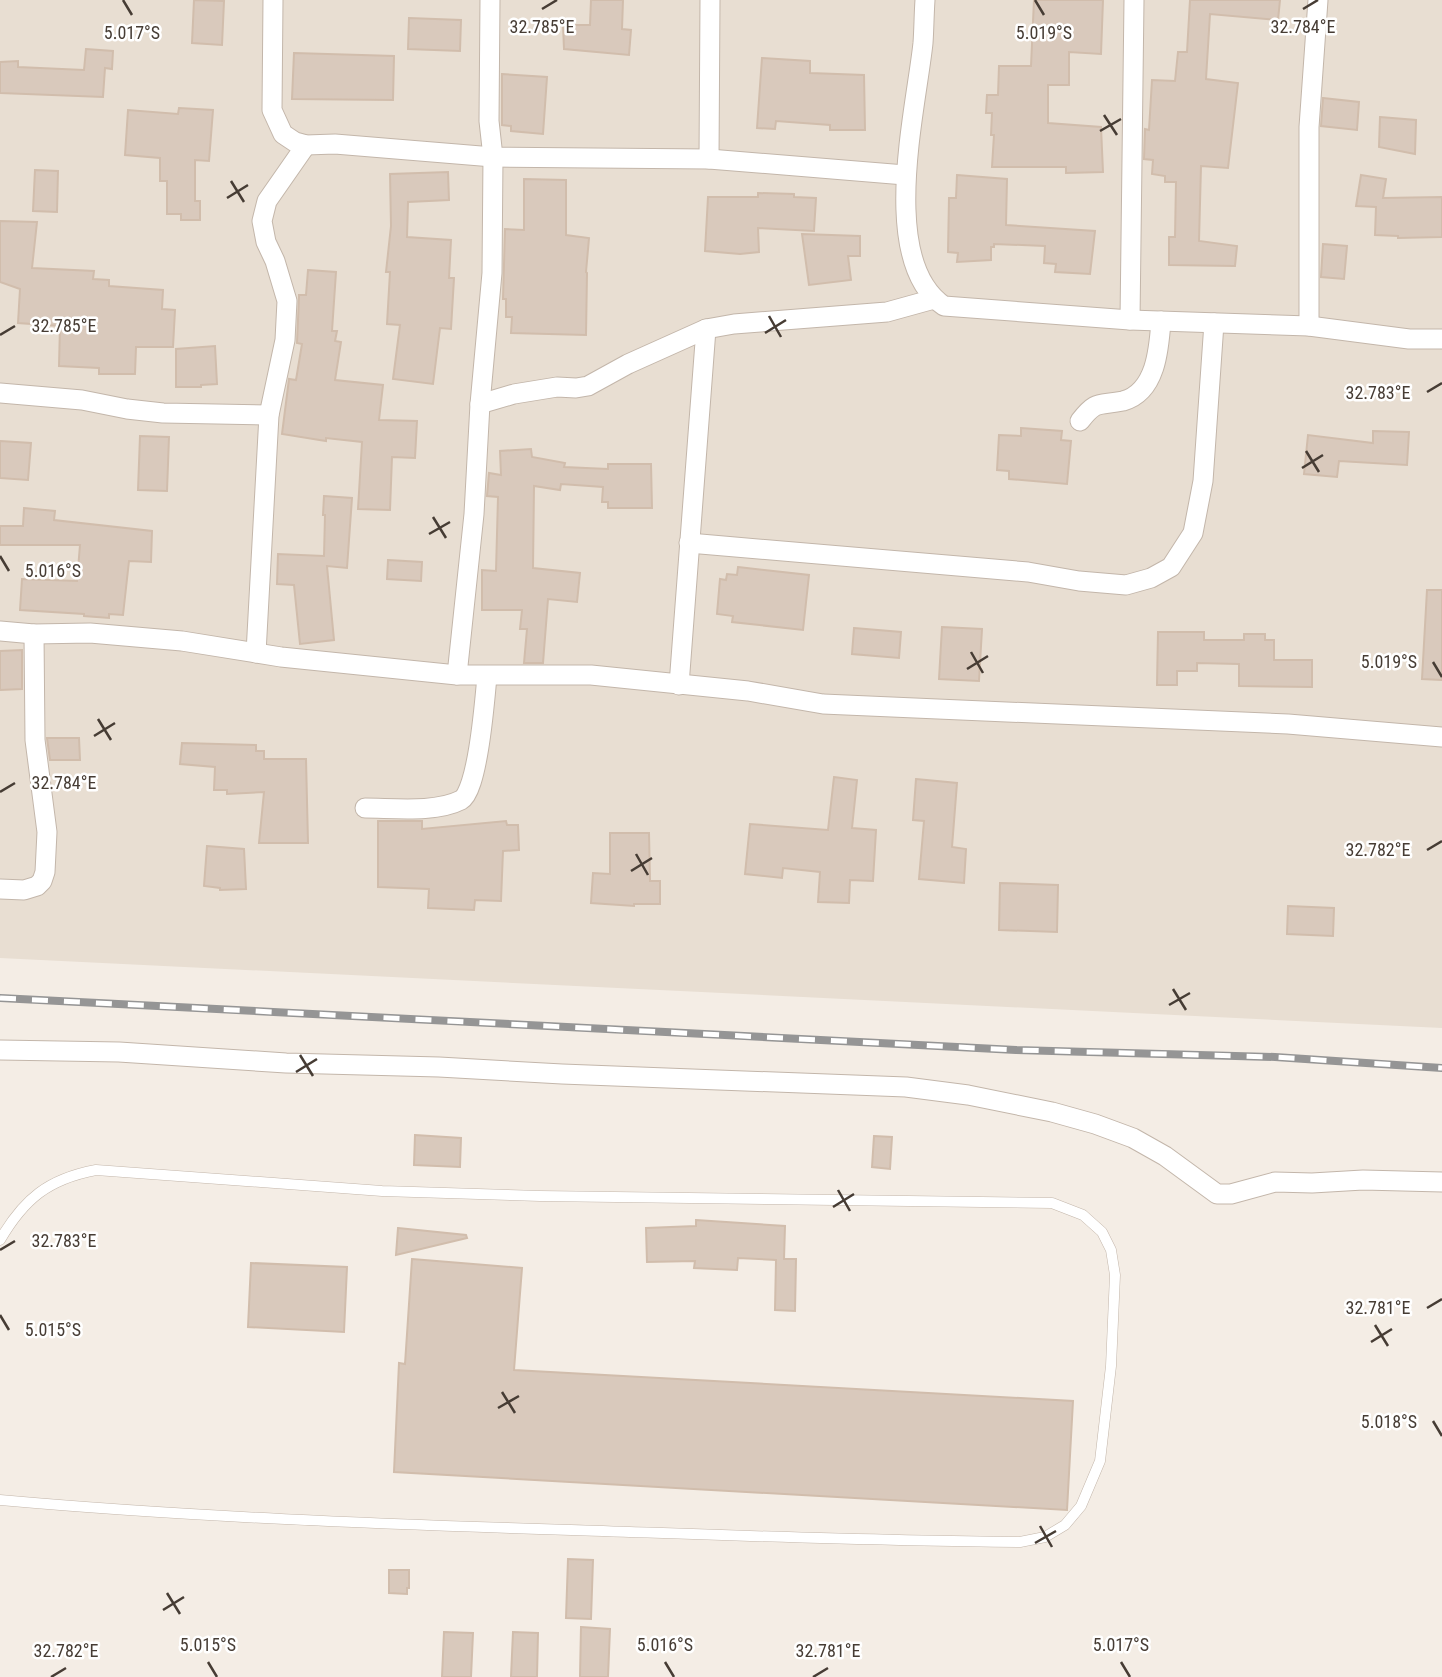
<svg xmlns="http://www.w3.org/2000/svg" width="1442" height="1677" font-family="'Roboto Condensed',sans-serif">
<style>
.residential{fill:#e8ded2}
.building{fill:#d9c9bc;stroke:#d1bdac;stroke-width:2}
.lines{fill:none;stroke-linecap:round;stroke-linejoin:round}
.lane-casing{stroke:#c3b6aa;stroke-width:11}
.street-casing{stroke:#c3b6aa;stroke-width:21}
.lane{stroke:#fff;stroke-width:10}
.street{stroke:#fff;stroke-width:19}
.rail-casing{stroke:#959595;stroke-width:8}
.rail{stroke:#fff;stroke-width:5;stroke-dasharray:16;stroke-linecap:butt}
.ticks{fill:none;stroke:#463c34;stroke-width:2.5}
.ticks-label{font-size:18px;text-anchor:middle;fill:#463c34;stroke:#fff;stroke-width:5;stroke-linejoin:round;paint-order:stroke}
</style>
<rect width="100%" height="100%" fill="#f4ede5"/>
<polygon class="residential" points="0,0 1442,0 1442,1028 0,958"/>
<g class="building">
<polygon points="194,0 224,1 222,45 192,43"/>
<polygon points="591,0 623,0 622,29 631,30 629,55 564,49 563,25 590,25"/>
<polygon points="1034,0 1103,0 1101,54 1069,52 1069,85 1048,85 1048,123 1101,127 1103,172 1066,173 1066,167 992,167 994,135 991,135 992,113 986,113 987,95 998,95 999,66 1031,66"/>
<polygon points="1190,0 1280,0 1278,20 1210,14 1206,79 1238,83 1228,168 1201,166 1199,241 1237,246 1235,266 1169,265 1169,237 1175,237 1176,182 1165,182 1165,176 1152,174 1153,160 1144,159 1145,129 1149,130 1152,80 1175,81 1178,52 1187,52"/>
<polygon points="409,18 461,20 460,51 408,49"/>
<polygon points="86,49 113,51 112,69 105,68 103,97 0,93 0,62 18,61 18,67 84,70"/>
<polygon points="294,53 394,56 393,100 292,99"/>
<polygon points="762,58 810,61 810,73 864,75 865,130 830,130 830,125 776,121 775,129 757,128"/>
<polygon points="502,74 547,77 543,134 511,131 511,126 502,125"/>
<polygon points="1323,98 1359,102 1357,130 1321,126"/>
<polygon points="179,108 213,110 209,161 195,160 195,201 200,201 200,220 181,220 181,214 167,214 167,181 160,181 160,158 125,155 128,110 178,114"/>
<polygon points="1380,117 1416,120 1415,154 1379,147"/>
<polygon points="35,170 58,171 57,212 33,211"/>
<polygon points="448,172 449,200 408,202 407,237 451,240 449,278 454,278 451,329 440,328 433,384 393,379 400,325 387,324 390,272 386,272 391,226 390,174"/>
<polygon points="957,175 1007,179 1006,225 1095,231 1090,274 1055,272 1056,264 1044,263 1045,246 994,244 994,247 991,247 991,260 957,262 958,253 948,252 949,198 956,198"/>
<polygon points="1361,175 1386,179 1383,198 1442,197 1442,237 1398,238 1398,236 1375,235 1376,207 1356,206"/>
<polygon points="524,179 566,180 566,235 589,238 586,272 587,273 586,335 511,333 512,317 506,317 506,299 503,299 505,229 524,230"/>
<polygon points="758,193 794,194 794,197 816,198 814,231 758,228 759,252 740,254 705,251 708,197 758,197"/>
<polygon points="0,221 37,222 32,268 94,271 93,279 109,280 109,286 163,290 162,309 175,310 173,347 136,347 135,374 99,374 99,368 59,366 60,326 18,323 20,289 0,282"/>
<polygon points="802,234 860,236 860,256 848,256 851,280 809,285"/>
<polygon points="1323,244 1347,246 1344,279 1321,277"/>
<polygon points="308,270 336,272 332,331 337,331 335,341 341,342 335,380 383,385 379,420 417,421 415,458 392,457 390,510 358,509 362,442 326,438 326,441 282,434 289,379 296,380 302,344 297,343 299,297 299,295 306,295"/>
<polygon points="215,346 217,384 201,385 201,387 176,387 176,349"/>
<polygon points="1021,428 1062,431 1061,440 1071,441 1067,484 1009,479 1009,471 997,470 999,435 1021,436"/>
<polygon points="1373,431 1409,432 1407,465 1339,461 1337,477 1304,474 1308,435 1373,443"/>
<polygon points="140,436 169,437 167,491 138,490"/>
<polygon points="0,441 31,443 28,480 0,478"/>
<polygon points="531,449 532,457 565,463 564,467 608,469 608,464 651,464 652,508 608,508 608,502 602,502 603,487 561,484 560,490 534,486 533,568 580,573 577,602 548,599 543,663 524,663 527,629 520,629 522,610 482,610 482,570 496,571 498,497 487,496 489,473 501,475 500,451"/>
<polygon points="324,496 352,498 347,568 327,566 334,640 300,644 294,585 277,584 278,554 324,556 325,515 323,515"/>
<polygon points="24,508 55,511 54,520 152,531 151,562 129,561 123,615 109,614 109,618 84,616 84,614 20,610 22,579 77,581 80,545 0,545 0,526 23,526"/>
<polygon points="388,560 422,562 421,581 387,579"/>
<polygon points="738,567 809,575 803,630 732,622 733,616 717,614 720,579 726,580 727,574 737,575"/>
<polygon points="1427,590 1442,590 1442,680 1422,679"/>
<polygon points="942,627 982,629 979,681 939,679"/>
<polygon points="854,628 901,632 899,658 852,654"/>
<polygon points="1158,632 1204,632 1204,640 1244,640 1244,634 1265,634 1265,640 1274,640 1274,660 1312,660 1312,687 1239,686 1239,664 1197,663 1197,671 1177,671 1177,685 1157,685"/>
<polygon points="22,650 22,689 0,690 0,651"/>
<polygon points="47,738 79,738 80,760 50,760"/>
<polygon points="182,743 256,745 256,751 264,751 264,759 306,759 308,843 259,843 264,792 227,794 227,790 214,790 215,767 180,764"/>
<polygon points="834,777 857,780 852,828 876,830 873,881 850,880 849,903 818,902 820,872 783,868 782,878 745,874 750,824 828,830"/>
<polygon points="916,779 957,783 952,847 966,849 964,883 919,879 924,821 913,820"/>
<polygon points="378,821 422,821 422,829 506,821 507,825 518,825 519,850 503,851 501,901 475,900 474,910 428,908 429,889 378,887"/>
<polygon points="610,833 649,833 650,881 660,881 660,904 634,904 634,906 591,903 593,873 610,874"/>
<polygon points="207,846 244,849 246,889 220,890 220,888 204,886"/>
<polygon points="1000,883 1058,885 1057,932 999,930"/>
<polygon points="1288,906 1334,908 1333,936 1287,934"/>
<polygon points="415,1135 461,1138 460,1167 414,1165"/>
<polygon points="874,1136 892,1137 890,1169 872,1167"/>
<polygon points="696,1220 785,1226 784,1259 796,1259 795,1311 775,1310 776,1260 738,1258 737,1270 694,1268 695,1261 647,1262 646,1228 696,1226"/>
<polygon points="398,1228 466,1235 467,1238 396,1255"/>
<polygon points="412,1259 522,1268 514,1370 1073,1401 1067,1510 394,1472 399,1363 405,1364"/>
<polygon points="251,1263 347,1267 344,1332 248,1327"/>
<polygon points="568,1559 593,1560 591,1619 566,1618"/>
<polygon points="389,1570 409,1570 409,1588 407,1588 407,1594 389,1593"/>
<polygon points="581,1627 610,1629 608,1677 580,1677"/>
<polygon points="444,1632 473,1633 471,1677 442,1677"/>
<polygon points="513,1632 538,1633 537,1677 511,1677"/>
</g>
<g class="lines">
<defs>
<path id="lane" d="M0,1240C24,1199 48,1179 96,1170L382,1191L540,1196L1052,1203L1083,1215L1102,1232L1111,1250L1115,1275L1111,1366L1100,1461L1081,1506L1065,1525L1045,1537L1020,1542C870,1541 721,1535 571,1530C380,1524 190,1517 0,1500"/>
<g id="street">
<polyline points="273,0 272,110 283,134 295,142 306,145 335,144 493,157 709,159 905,175"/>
<path d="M925,0C924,14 924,29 923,43C916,110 878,261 944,306L1130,320L1309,326L1409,339H1442"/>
<polyline points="709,159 710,0"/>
<polyline points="1130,320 1134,0"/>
<polyline points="1309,326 1309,127 1318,0"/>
<polyline points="0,393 82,400 127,409 163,413 269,415"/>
<polyline points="480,404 514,394 557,387 576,388 588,386 628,364 706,329 734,324 887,312 934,299"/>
<path d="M1080,421C1097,399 1099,406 1123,401C1156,392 1159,349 1161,321"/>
<polyline points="689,543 1028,572 1079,581 1126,585 1151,578 1171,567 1193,533 1203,481 1214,323"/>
<polyline points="0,631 34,634 90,633 182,641 281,657 457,675 591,675 748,691 823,704 1288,724 1442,737"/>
<polyline points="256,653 269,415 285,340 287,301 275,261 266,242 262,221 267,201 306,145"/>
<polyline points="457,675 474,514 480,404 492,273 493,157 489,121 490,0"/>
<polyline points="679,685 706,329"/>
<path d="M365,808C393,808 436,813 461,800C478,791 485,697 487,676"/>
<polyline points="0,889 24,890 37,886 42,881 45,872 47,832 35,740 34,634"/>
<polyline points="0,1050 119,1052 286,1063 439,1067 562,1074 906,1087 968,1095 1052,1112 1095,1124 1133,1138 1165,1156 1217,1194 1231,1194 1275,1182 1312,1183 1363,1180 1442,1182"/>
</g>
</defs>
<use href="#lane" class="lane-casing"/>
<use href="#street" class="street-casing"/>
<use href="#lane" class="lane"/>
<use href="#street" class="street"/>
<defs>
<polyline id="rail" points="0,998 1016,1050 1275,1057 1442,1068"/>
</defs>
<use href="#rail" class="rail-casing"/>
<use href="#rail" class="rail"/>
</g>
<path class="ticks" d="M123,0L132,15M1035,0L1044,15M542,9L557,0M1303,9L1318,0M1104,115L1117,135M1100,131L1121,119M231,181L244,202M227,198L248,185M769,316L781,337M765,333L786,320M0,335L15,326M1427,392L1442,383M1306,451L1319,472M1302,468L1323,455M433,517L446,538M429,534L450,522M0,556L9,571M971,652L983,673M1433,662L1442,677M967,669L988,656M98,719L111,740M94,736L115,723M0,792L15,783M1427,850L1442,841M636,854L648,875M631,871L652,858M1173,989L1186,1010M1169,1005L1190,993M300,1055L313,1076M296,1072L317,1059M838,1190L850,1211M833,1207L854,1194M0,1250L15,1241M1427,1308L1442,1299M0,1315L9,1330M1375,1325L1388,1346M1371,1342L1392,1329M502,1392L515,1413M498,1408L519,1396M1433,1421L1442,1436M1040,1526L1052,1547M1035,1543L1056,1531M167,1593L180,1614M163,1610L184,1597M208,1662L217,1677M665,1662L674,1677M1121,1662L1130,1677M51,1677L66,1668M813,1677L828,1668"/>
<g class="ticks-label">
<text x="542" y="33">32.785°E</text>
<text x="1303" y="33">32.784°E</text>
<text x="132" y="39">5.017°S</text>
<text x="1044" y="39">5.019°S</text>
<text x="64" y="332">32.785°E</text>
<text x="1378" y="399">32.783°E</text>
<text x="53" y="577">5.016°S</text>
<text x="1389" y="668">5.019°S</text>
<text x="64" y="789">32.784°E</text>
<text x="1378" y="856">32.782°E</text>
<text x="64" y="1247">32.783°E</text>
<text x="1378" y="1314">32.781°E</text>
<text x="53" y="1336">5.015°S</text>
<text x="1389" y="1428">5.018°S</text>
<text x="208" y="1651">5.015°S</text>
<text x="665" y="1651">5.016°S</text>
<text x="1121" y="1651">5.017°S</text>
<text x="66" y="1657">32.782°E</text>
<text x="828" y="1657">32.781°E</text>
</g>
</svg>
